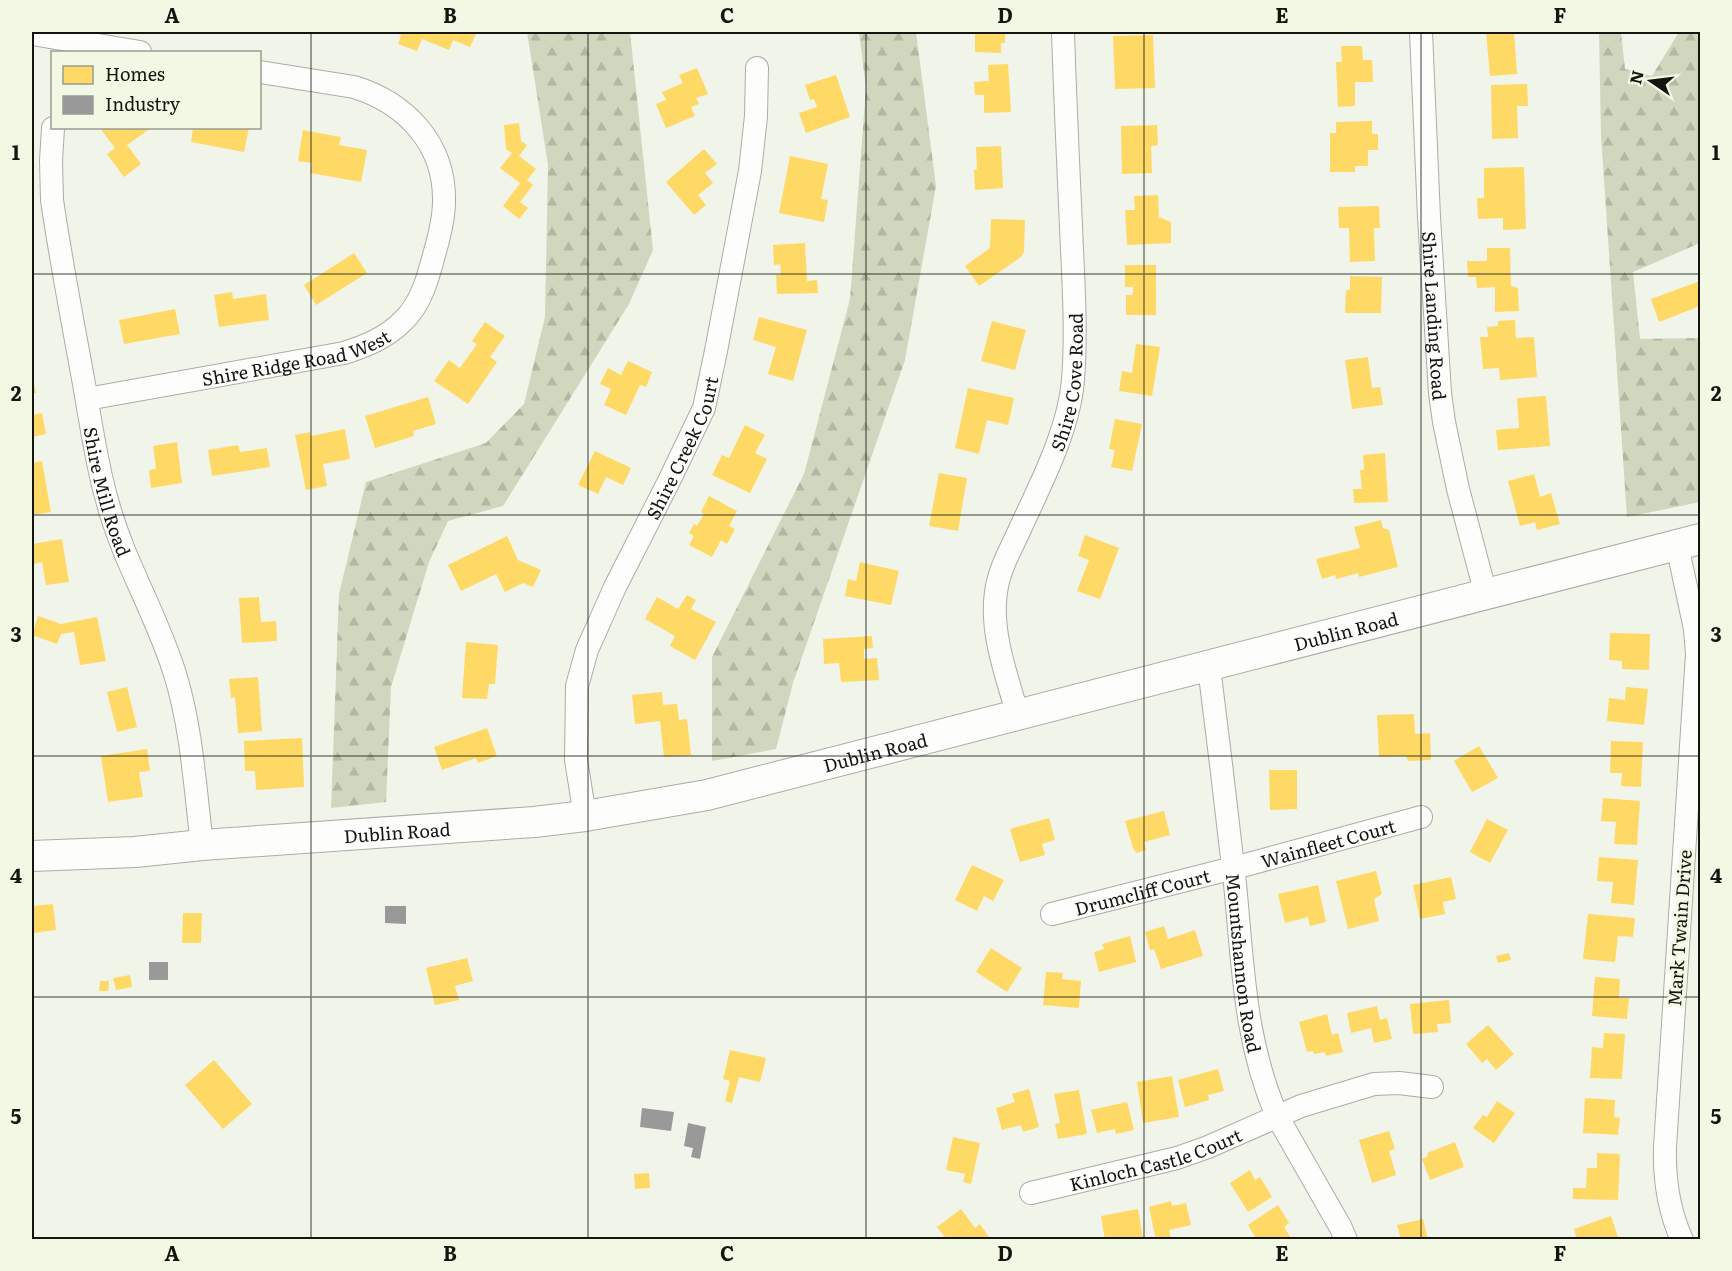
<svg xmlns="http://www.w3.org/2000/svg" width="1732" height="1271" font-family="Literata,serif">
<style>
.forest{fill:url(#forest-firs)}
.homes{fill:#ffd966}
.industry{fill:#999}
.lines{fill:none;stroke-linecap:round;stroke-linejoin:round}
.minor-casing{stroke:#abada5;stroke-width:24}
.major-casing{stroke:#abada5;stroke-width:32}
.minor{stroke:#fdfdfc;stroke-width:22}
.major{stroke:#fdfdfc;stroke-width:30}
.grid{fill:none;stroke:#13150e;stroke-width:1.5;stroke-opacity:0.55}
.labels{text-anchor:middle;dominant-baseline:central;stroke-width:6;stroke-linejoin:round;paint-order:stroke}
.street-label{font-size:18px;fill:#13150e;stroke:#f3f8e5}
.neatline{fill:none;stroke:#13150e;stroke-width:2}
.grid-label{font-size:20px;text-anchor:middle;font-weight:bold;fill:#13150e}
</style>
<defs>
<pattern id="forest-firs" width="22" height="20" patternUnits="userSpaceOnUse" patternTransform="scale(1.5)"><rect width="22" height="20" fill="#d1d7be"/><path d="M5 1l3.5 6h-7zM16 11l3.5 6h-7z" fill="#b3b8a2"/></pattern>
</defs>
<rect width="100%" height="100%" fill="#f1f4e9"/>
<g class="forest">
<polygon points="527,32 630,32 653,250 629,304 503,506 448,521 429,562 391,687 386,802 331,808 339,594 366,482 486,443 524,404 545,317 548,165"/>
<polygon points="859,32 916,32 936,186 905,360 793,683 776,749 712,761 712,657 804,474 850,299 866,88"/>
<polygon points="1599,32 1621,32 1625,69 1652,76 1679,32 1700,32 1700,243 1633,272 1640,339 1700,338 1700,502 1627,517 1601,136"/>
</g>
<g class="homes">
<polygon points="394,32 477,32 470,47 453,40 449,50 422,39 417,51 398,44 401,35"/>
<polygon points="975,32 1005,32 1005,43 1001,43 1001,53 975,52"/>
<polygon points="1486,32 1514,32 1517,74 1490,76"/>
<polygon points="1153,35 1155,88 1115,89 1113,36"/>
<polygon points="1341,46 1362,46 1363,60 1372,60 1373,82 1355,82 1355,106 1338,107 1336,62 1342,62"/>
<polygon points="1008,64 1011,112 984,113 984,95 975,95 974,82 989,81 988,65"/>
<polygon points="697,68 708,94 696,98 699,104 691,107 695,116 666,128 656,104 666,100 662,92 683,83 679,75"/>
<polygon points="836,75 850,117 806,133 799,113 817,107 814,99 810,100 805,85"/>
<polygon points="1527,84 1528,106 1517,106 1518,138 1492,139 1491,85"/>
<polygon points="1372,121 1372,134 1378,134 1378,150 1368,150 1368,166 1355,166 1355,172 1330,172 1330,133 1336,133 1336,122"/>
<polygon points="519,123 521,141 527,145 519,156 536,169 527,180 533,185 520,202 528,208 519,219 503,206 520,183 500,168 512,153 506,149 504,125"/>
<polygon points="1157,125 1158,145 1151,146 1152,173 1122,174 1121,126"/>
<polygon points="100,128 151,128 127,145 141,164 124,177 107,154 115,148"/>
<polygon points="193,128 249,128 244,152 191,142"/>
<polygon points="303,130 341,137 339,145 367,150 361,182 310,173 312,163 298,161"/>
<polygon points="1001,146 1003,188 975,190 974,170 977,169 976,147"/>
<polygon points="704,149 717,164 705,173 713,183 698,195 706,205 694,215 666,182"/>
<polygon points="790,156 828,164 821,199 828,200 824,222 779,213"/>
<polygon points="1524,167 1526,229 1503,230 1503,218 1478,219 1477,198 1484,198 1484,168"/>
<polygon points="1158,195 1159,217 1171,222 1171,243 1127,245 1125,210 1135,210 1134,196"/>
<polygon points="1379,206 1380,228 1374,228 1375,261 1350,262 1349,228 1339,228 1338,207"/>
<polygon points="991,219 1025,220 1024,252 1021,257 979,286 965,266 990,248"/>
<polygon points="805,243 807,281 817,280 818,293 777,294 776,275 781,275 780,264 774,265 773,245"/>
<polygon points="1487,248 1510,248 1511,286 1518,288 1519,311 1495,312 1495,287 1477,288 1476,277 1468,277 1467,261 1487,261"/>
<polygon points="354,253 367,273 316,305 304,285"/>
<polygon points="1125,265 1156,265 1156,315 1126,315 1126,295 1133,295 1133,287 1125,287"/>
<polygon points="1350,276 1382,277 1381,313 1345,313 1346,290 1350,290"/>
<polygon points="1700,281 1700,306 1659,322 1651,299"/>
<polygon points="232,292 233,299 266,294 269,320 219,327 214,295"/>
<polygon points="175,309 180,334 124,344 119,320"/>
<polygon points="759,317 807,330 793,381 768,374 776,347 753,340"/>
<polygon points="1515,320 1516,338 1534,337 1537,377 1500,380 1499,368 1483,369 1480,337 1488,337 1487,327 1498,326 1498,321"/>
<polygon points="992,321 1026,330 1015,370 981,361"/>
<polygon points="485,322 505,336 490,357 497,362 468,404 434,381 449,360 460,368 477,344 472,341"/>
<polygon points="1136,344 1160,347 1152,396 1119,391 1122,371 1132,373"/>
<polygon points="1368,357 1372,388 1380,387 1383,405 1352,409 1345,360"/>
<polygon points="628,361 652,372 646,387 640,385 626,415 604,405 611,389 600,384 608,368 621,375"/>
<polygon points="32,374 36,393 32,393"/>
<polygon points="968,388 1014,398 1008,425 987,420 979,454 955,448"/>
<polygon points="1546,396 1550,446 1498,450 1496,430 1519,428 1517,398"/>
<polygon points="428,397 436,424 413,431 414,436 375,448 365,416"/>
<polygon points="42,413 46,434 32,437 32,415"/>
<polygon points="1115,419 1142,424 1132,471 1111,467 1115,450 1109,449"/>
<polygon points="745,425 765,435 755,453 767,459 750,493 712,475 722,455 729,458"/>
<polygon points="345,429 350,459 323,464 327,486 306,490 295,435 310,432 311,436"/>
<polygon points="177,442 182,483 151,488 149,470 156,469 153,446"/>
<polygon points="238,445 240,452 267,448 270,467 212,476 208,450"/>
<polygon points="595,451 631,468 623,485 606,477 598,494 578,485"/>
<polygon points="1385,453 1388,502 1354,503 1353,489 1362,489 1360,470 1364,470 1363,455"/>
<polygon points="42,461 51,512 32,515 32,463"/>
<polygon points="939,473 967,478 958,531 929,526"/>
<polygon points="1534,474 1540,497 1551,493 1560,524 1537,530 1535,522 1520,526 1508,481"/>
<polygon points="709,496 737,511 729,526 735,529 727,544 721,540 712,557 689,545 694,536 689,533 694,524 697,526 704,514 701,512"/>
<polygon points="1381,520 1383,528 1389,530 1398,567 1359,577 1358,573 1336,579 1335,575 1322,579 1316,559 1360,548 1354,527"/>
<polygon points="1085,535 1119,548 1100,599 1077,591 1089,560 1078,556"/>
<polygon points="507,536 518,560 541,570 533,587 523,583 505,592 496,574 461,591 448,565"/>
<polygon points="62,539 69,582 46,585 42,562 32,564 32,544"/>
<polygon points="860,562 899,571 891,605 845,596 848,579 856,581"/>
<polygon points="687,595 696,600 691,609 716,622 695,660 670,646 675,636 645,619 657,597 678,609"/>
<polygon points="259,597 261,622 276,621 277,641 242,643 239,598"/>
<polygon points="38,616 61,624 97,617 106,661 80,665 74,632 61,634 57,644 32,635"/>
<polygon points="1610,633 1650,634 1649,670 1622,669 1622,661 1609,660"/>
<polygon points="872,636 873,648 864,649 864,659 877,658 879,680 841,682 839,663 824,664 823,639"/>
<polygon points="466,642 498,645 495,684 489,684 487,699 462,698"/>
<polygon points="258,677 262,731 238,733 235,697 231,698 229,679"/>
<polygon points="127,687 137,727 117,732 107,692"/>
<polygon points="1626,687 1648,689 1644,725 1607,721 1609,698 1625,700"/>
<polygon points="662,692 663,705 677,704 679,720 687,719 691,755 664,757 660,721 635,724 632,695"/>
<polygon points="1414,714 1415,734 1430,733 1431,760 1408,761 1406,756 1379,757 1377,715"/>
<polygon points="487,728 497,756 478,763 476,758 442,770 434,747"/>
<polygon points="302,738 304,787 256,790 255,771 245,771 244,741"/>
<polygon points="1611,741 1643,742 1641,787 1621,786 1622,773 1610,773"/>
<polygon points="1479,746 1498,778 1472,792 1454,761"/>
<polygon points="147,749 150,771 139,772 143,797 108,802 101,756"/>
<polygon points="1269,770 1297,770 1297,809 1270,810"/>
<polygon points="1603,798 1640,801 1637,845 1614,844 1616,822 1601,821"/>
<polygon points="1164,811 1170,835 1144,842 1146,850 1136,853 1133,848 1125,821"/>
<polygon points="1049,818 1055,840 1042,844 1045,855 1020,862 1010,829"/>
<polygon points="1487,819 1508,830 1490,863 1470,852"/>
<polygon points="1599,857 1638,860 1634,905 1611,903 1613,882 1597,881"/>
<polygon points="972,865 1004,880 993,901 984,896 977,911 955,900"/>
<polygon points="1376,871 1382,894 1374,899 1379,921 1348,929 1336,881"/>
<polygon points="1451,877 1456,899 1443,902 1445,914 1420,919 1413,885"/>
<polygon points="1318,885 1326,922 1310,926 1308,917 1285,923 1278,894"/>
<polygon points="53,904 56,930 32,933 32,906"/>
<polygon points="183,913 202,913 201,943 182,943"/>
<polygon points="1588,914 1635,918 1633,937 1618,936 1615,962 1583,959"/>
<polygon points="1164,926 1168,939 1195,930 1203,956 1161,969 1154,949 1150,950 1145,932"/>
<polygon points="1130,936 1136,962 1099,972 1094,952 1104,949 1102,944"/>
<polygon points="991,948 1022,968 1007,992 976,972"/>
<polygon points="1509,953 1511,960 1498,963 1496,956"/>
<polygon points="467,958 473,981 455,986 459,1000 435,1005 426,968"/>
<polygon points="1046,972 1063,973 1062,979 1081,981 1079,1008 1043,1005"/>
<polygon points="130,975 132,987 116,990 113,978"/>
<polygon points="1595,977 1620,979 1619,998 1629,998 1627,1019 1592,1016"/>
<polygon points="100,981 109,981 108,991 99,991"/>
<polygon points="1449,1000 1451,1023 1437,1024 1438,1032 1413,1034 1410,1004"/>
<polygon points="1377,1006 1380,1020 1387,1018 1392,1039 1374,1043 1371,1028 1351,1033 1347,1013"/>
<polygon points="1327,1014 1332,1035 1338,1033 1343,1052 1326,1056 1325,1052 1314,1054 1313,1051 1307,1052 1299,1022"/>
<polygon points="1488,1025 1514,1054 1496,1070 1487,1059 1482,1063 1466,1044"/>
<polygon points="1604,1033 1625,1034 1622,1079 1590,1078 1592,1047 1603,1048"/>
<polygon points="730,1050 766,1058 760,1082 739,1077 732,1103 725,1101 730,1081 723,1079"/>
<polygon points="214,1060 252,1104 223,1129 185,1085"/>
<polygon points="1218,1069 1224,1091 1208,1095 1209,1100 1185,1107 1178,1080"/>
<polygon points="1172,1076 1179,1117 1143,1123 1137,1082"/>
<polygon points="1029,1089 1039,1127 1023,1132 1021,1125 1002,1130 996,1108 1015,1102 1012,1094"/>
<polygon points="1079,1090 1087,1134 1058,1139 1055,1124 1060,1123 1054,1094"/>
<polygon points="1585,1098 1615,1100 1614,1117 1620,1118 1618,1135 1583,1133"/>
<polygon points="1497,1101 1515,1113 1494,1143 1473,1128 1483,1115 1487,1117"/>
<polygon points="1127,1102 1134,1130 1116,1134 1115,1129 1097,1133 1091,1110"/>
<polygon points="1389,1131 1395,1149 1389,1151 1396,1175 1372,1183 1359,1140"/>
<polygon points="953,1137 980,1143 971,1184 963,1182 965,1174 946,1170"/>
<polygon points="1455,1142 1464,1167 1430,1180 1422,1159 1428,1156 1427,1153"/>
<polygon points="1597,1153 1620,1154 1618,1200 1573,1199 1573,1188 1586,1188 1587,1168 1597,1168"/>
<polygon points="1250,1170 1255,1180 1260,1177 1272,1197 1248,1212 1230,1183"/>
<polygon points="649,1173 650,1188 635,1189 634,1174"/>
<polygon points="1171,1201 1172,1206 1186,1203 1191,1225 1169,1230 1171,1238 1156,1240 1149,1207"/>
<polygon points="1278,1205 1289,1223 1284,1227 1291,1238 1257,1240 1248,1225"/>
<polygon points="961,1209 975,1228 980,1224 991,1240 947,1240 937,1227"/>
<polygon points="1138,1209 1143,1239 1105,1240 1101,1216"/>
<polygon points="1611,1216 1619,1240 1577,1240 1574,1229"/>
<polygon points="1423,1219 1428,1240 1401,1240 1397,1225"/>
</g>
<g class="industry">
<polygon points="385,906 406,906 406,924 385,923"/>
<rect x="149" y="962" width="19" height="18"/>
<polygon points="642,1108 674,1112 671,1131 640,1127"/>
<polygon points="688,1123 706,1127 700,1159 691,1157 693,1148 684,1146"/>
</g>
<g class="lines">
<defs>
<g id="minor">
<path id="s1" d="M1421,32L1429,217L1440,393L1444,422L1458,489L1486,595"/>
<polyline points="32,34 140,52"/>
<path id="s2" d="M53,128L51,161L52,200C61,262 73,323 84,384C91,423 96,462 107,500C123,561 157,615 175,674C192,729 195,788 202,845"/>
<path id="s3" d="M87,399L344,353C366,346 386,338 403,321C421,304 428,278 434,255C439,238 444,219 444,201C445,144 406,103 354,87L260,72"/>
<path d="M1677,545L1695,629L1697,654L1665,1147C1664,1178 1669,1211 1682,1240"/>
<path id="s4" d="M1209,667C1218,739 1227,812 1235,884C1243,964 1244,1040 1277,1116L1341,1228L1346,1240"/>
<path id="s5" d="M1018,716C1007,676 990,633 996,592C999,569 1011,549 1020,529C1041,483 1069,430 1073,380C1077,329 1073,277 1071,226C1068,161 1065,96 1063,32"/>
<path id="s6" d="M585,816L576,760L577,686L587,650L615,587L669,481L704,408L716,351L750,171L756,116L757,68"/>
<path id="s7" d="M1052,914L1249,864L1421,817"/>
<path id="s8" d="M1031,1193L1177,1158L1208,1147L1301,1106L1374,1084L1399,1083L1432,1087"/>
</g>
<g id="major">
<path id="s9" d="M32,856L135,852L202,845L534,822L585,816L707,795L1700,539"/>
</g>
</defs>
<use href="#minor" class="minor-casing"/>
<use href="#major" class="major-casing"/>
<use href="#minor" class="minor"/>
<use href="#major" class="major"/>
</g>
<path class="grid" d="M311,32V1240M588,32V1240M866,32V1240M1144,32V1240M1421,32V1240M32,274H1700M32,515H1700M32,756H1700M32,997H1700"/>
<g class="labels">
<g class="street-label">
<text stroke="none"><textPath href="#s1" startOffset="284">Shire Landing Road</textPath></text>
<text stroke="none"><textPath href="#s3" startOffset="213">Shire Ridge Road West</textPath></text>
<text stroke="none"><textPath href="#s5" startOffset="351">Shire Cove Road</textPath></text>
<text stroke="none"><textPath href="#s6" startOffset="392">Shire Creek Court</textPath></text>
<text stroke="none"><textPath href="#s2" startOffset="369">Shire Mill Road</textPath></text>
<text stroke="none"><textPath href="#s9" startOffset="1338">Dublin Road</textPath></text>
<text stroke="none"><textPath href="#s9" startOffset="852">Dublin Road</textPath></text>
<text stroke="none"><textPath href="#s9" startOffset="366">Dublin Road</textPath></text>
<text stroke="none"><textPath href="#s7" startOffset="285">Wainfleet Court</textPath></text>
<text stroke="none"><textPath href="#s7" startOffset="93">Drumcliff Court</textPath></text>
<text transform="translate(1679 928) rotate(-86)">Mark Twain Drive</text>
<text stroke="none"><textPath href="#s4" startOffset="298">Mountshannon Road</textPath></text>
<text stroke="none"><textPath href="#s8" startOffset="129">Kinloch Castle Court</textPath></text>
</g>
</g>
<rect width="1732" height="1271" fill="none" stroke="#f3f8e5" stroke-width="66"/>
<rect x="51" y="51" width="210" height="78" fill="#f3f8e5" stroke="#999d8f" stroke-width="1.5"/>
<rect x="63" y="66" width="30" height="18" fill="#ffd966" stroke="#999d8f" stroke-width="1.5"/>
<text x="105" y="81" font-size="18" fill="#13150e">Homes</text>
<rect x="63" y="96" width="30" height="18" fill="#999999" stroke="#999d8f" stroke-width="1.5"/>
<text x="105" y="111" font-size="18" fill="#13150e">Industry</text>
<g transform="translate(1651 81) rotate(284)" stroke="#f3f8e5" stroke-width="4.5" paint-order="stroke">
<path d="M0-4.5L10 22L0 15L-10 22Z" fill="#13150e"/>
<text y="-9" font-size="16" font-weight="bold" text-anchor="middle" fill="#13150e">N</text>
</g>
<rect x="33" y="33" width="1666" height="1205" class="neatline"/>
<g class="grid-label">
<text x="172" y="23">A</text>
<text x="450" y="23">B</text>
<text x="727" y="23">C</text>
<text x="1005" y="23">D</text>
<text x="1282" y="23">E</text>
<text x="1560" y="23">F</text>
<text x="16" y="160">1</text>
<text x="1716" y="160">1</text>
<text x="16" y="401">2</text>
<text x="1716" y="401">2</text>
<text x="16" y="642">3</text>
<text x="1716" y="642">3</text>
<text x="16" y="883">4</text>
<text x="1716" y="883">4</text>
<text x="16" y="1124">5</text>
<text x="1716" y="1124">5</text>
<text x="172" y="1261">A</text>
<text x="450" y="1261">B</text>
<text x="727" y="1261">C</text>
<text x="1005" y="1261">D</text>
<text x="1282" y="1261">E</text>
<text x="1560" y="1261">F</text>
</g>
</svg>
